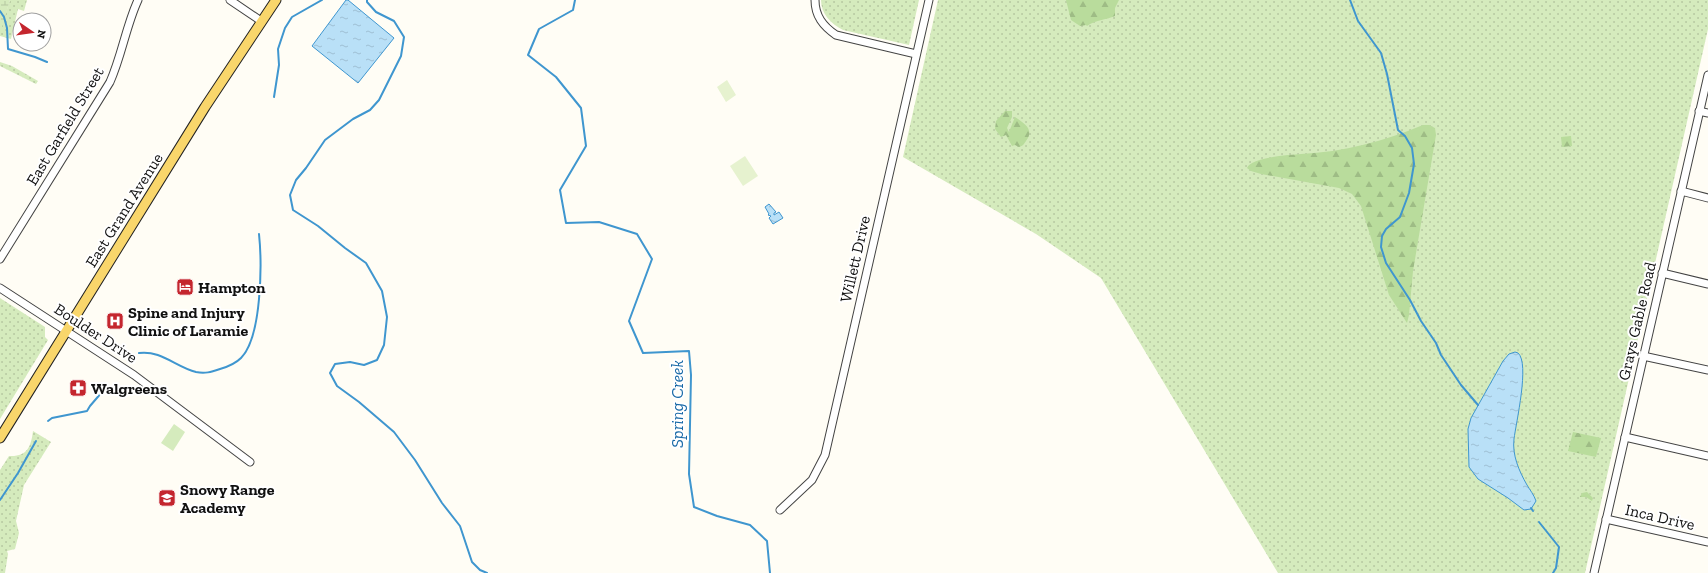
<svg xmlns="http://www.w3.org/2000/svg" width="1708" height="573" font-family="'Zilla Slab',serif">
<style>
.grass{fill:url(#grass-dots)}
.forest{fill:url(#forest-firs)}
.wetland{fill:url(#wetland-marsh)}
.park{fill:#d5ebbd}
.pitch{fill:#e6f2cf}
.water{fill:url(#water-ripples);stroke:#3f96cf}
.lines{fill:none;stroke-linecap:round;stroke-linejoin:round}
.stream{stroke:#3f96cf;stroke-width:2}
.minor-casing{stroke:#444;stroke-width:9}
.major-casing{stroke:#222;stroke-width:11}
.minor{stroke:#fff;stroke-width:7}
.major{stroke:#f9d66b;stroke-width:9}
.labels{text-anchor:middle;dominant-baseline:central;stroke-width:4;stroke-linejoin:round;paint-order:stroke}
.street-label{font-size:16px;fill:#111;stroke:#fff}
.poi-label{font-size:16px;font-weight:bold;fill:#111;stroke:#fff;text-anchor:start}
.water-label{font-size:17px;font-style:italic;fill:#1768a6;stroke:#fff}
</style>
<defs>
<pattern id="grass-dots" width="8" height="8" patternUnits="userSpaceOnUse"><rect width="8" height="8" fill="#d5ebbd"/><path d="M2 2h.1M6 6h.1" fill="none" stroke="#b6c8a1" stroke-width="1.8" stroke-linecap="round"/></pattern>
<pattern id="forest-firs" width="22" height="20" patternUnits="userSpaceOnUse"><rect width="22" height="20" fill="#b9dc9c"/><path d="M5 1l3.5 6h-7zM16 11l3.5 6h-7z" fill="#9ebc85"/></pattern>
<pattern id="wetland-marsh" width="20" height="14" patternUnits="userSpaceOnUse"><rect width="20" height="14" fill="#d5ebbd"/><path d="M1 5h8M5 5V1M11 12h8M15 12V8" fill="none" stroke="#b6c8a1"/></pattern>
<pattern id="water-ripples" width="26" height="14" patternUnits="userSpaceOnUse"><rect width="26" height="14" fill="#b9e0f7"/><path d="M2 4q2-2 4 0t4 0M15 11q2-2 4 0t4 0" fill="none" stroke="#9ebfd3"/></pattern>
</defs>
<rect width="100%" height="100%" fill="#fffdf5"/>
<g class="grass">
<polygon points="10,0 27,0 24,11 18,9 11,39 0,36 0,30"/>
<path d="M821,0H919L909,45L843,30C831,24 821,14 821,0Z"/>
<polygon points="938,0 1708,0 1708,29 1585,573 1278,573 1101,278 1036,234 903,157"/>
<polygon points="0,62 12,66 38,81 36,84 0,66"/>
<polygon points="0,298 45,327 45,337 48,340 0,419"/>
<path d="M33,431L51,442L24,485L16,521L19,533L15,549L7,551L8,554L5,573H0V470L9,456C27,457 31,447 33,431Z"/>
</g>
<g class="forest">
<path d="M1066,0H1119L1115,8V16C1106,20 1095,20 1087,26L1086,25L1080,26L1071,20Z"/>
<path d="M1005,111H1012V117L1007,128L1009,132L1015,117C1024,123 1035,129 1026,141C1024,144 1023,146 1019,147L1015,145L1012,146L1006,135L1001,137L995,129L996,121Z"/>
<path d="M1423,125H1429L1435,128L1436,135L1413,271L1409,315L1407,323L1389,295L1361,206L1352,194L1339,188L1261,174L1251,171L1247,168C1251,157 1290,155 1301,154C1343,152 1385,141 1423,125Z"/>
<polygon points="1571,136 1572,146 1562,147 1561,137"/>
<polygon points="1573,432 1601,438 1596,457 1568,451"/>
<polygon points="1587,492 1593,498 1592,501 1586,497 1580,497 1582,493"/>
</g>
<polygon class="wetland" points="0,0 10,0 1,30 0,30"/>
<polygon class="park" points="174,424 185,432 173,451 161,443"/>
<g class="pitch">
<polygon points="727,80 736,95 726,102 717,87"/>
<polygon points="745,156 758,176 743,186 730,166"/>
</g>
<g class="water">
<polygon points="346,0 348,0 394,38 358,83 312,46"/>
<polygon points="769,204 776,212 774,213 774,215 779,212 783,218 773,224 769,218 771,216 768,215 769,214 765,207"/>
<path d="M1515,352L1518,353C1530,363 1516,423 1514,439C1512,455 1519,471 1527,485C1530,490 1534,495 1536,501L1531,509L1524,510L1508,498L1478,479L1469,467L1468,429L1471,418L1503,361L1509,354Z"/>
</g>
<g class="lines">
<g class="stream">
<polyline points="367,0 367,2 376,12 394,21 404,37 401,56 379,100 370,110 353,119 325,140 306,168 296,180 290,195 293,210 318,226 345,248 366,263 382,291 387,317 384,345 377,360 364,365 350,362 335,364 330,373 337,386 359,402 394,432 415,460 442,503 460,526 472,562 480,570 487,573"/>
<polyline points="575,0 573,10 539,29 528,55 556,77 581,108 586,146 560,190 566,223 599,222 637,234 652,259 629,321 643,353 689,351 691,375 689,474 694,507 717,516 750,525 767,541 770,573"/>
<polyline points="1350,0 1358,21 1381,53 1387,74 1398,130 1405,136 1412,148 1414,164 1409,193 1400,217 1386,229 1382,236 1381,247 1386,263 1410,300 1421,321 1436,343 1441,355 1461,385 1478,405"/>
<polyline points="0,11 4,17 7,28 8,49 35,57 47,62"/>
<polyline points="274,97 279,65 278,49 285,28 292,17 322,0"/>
<path d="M139,353C161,350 176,367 196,372C205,374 211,372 220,369C227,367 235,364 241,358C262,337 262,263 259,234"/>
<polyline points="48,421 52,418 87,411 90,406 102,392 111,391"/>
<polyline points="0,500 18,473 36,441"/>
<polyline points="1531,508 1533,511"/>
<polyline points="1539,522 1559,547 1556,568 1553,573"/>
</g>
<defs>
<g id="minor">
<polyline points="230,0 261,21"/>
<path d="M815,0C815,16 823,26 836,35L916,54"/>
<polyline points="1699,111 1708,113"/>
<polyline points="1681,191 1708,198"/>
<path d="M0,259L110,82C122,55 126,26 138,0"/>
<polyline points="1662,273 1708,284"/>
<polyline points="0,288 134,375 250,462"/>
<polyline points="1643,356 1708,370"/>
<polyline points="1625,437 1708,456"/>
<polyline points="780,510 812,480 825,455 929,0"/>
<polyline points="1606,519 1708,542"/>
<polyline points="1594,573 1708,75"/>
</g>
<polyline id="major" points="0,438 205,107 276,0"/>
</defs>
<use href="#minor" class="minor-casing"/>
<use href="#major" class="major-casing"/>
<use href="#minor" class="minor"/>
<use href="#major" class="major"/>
</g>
<defs>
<symbol id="hotel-square" viewBox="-11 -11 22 22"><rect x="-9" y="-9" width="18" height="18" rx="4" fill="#c4262e" stroke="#fff"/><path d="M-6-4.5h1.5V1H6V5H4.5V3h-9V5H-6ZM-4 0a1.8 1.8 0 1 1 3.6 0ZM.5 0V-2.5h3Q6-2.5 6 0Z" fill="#fff"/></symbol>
<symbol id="hospital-square" viewBox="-11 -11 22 22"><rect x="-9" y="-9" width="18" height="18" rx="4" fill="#c4262e" stroke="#fff"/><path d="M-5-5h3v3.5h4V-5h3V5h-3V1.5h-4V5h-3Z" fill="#fff"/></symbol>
<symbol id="pharmacy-square" viewBox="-11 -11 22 22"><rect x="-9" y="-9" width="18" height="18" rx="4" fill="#c4262e" stroke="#fff"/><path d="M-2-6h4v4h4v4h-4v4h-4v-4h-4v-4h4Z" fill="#fff"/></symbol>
<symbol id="school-square" viewBox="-11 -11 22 22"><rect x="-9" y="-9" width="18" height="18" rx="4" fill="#c4262e" stroke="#fff"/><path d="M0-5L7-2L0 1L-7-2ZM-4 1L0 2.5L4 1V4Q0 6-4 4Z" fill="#fff"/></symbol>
</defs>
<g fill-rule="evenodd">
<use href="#hotel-square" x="175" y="277" width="20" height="20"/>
<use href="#hospital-square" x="105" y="311" width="20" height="20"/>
<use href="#pharmacy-square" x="68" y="378" width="20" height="20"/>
<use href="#school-square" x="157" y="488" width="20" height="20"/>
</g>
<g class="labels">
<g class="street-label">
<text transform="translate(65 126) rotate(-59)">East Garfield Street</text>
<text transform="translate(124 210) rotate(-58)">East Grand Avenue</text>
<text transform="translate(855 259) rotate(-77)">Willett Drive</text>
<text transform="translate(1637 321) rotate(-77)">Grays Gable Road</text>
<text transform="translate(96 333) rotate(33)">Boulder Drive</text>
<text transform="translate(1660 517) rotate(13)">Inca Drive</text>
</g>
<g class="poi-label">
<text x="198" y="287">Hampton</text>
<text x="128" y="312">Spine and Injury<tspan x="128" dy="18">Clinic of Laramie</tspan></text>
<text x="91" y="388">Walgreens</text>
<text x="180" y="489">Snowy Range<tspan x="180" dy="18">Academy</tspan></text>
</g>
<g class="water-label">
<text transform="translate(677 404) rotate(-90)">Spring Creek</text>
</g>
</g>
<g transform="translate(32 32) rotate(103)"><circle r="19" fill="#ffffff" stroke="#a0a0a0"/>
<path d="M0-3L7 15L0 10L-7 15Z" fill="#c4262e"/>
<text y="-6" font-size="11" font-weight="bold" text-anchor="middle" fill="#111111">N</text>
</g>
</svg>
